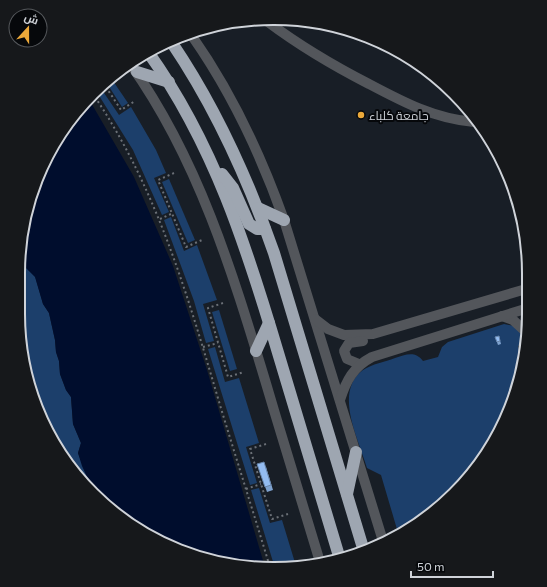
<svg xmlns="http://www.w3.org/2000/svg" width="547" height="587" font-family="Commissioner,Cairo,sans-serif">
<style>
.green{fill:#1c3f6b}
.water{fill:#000d2d}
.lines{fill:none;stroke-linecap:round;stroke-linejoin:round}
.path{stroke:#6b7077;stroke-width:2;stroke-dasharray:2 3;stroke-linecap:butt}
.minor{stroke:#53565b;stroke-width:10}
.highway{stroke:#9ea6b1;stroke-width:12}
.wall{fill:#7ea2cf}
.building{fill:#93bcf1;stroke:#6784a9}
.poi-dot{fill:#eca93a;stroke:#06080b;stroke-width:1.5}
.labels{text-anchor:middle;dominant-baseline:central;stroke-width:4;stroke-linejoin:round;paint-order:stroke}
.poi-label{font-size:12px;fill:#cfd3d9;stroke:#06080b;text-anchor:start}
.rim{fill:none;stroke:#cfd3d9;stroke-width:2}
</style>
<rect width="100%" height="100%" fill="#181e26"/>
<g class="green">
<polygon points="113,81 128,103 122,107 108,85"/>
<polygon points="102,90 119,115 131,107 156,150 166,173 154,178 169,212 162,215 133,150 98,94"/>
<polygon points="169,179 195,240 188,243 162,182"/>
<polygon points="171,217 184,251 197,245 217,300 203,304 214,341 206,343 194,301 164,220"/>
<polygon points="22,264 35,276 43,304 49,313 55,340 56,352 59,361 60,374 66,390 71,397 73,424 81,443 78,453 92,488 44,426 23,364 18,313"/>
<polygon points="219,310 237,369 230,371 212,312"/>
<path d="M504,324L514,326L525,337V343L518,346L523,365L486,456L454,494L399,536L381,475L367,468C359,440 333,392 363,370C372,364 385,362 395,358C405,355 415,350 423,361L438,357L442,347L448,342Z"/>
<polygon points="215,347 225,382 239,378 259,443 246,447 257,483 250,485 208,349"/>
<polygon points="259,488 270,523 282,520 296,566 274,565 251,490"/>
</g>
<polygon class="water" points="90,101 134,177 173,266 207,370 264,564 207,560 160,543 105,506 92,488 82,466 78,453 81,443 73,424 71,397 66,390 60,374 59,361 56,352 55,340 49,313 43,304 35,277 22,264 27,207 71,118"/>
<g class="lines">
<g class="path">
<polyline points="106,87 121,110 135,101"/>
<path d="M95,97C158,191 188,297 220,405C236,458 253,511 269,564"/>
<polyline points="174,173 158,180 186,247 202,240"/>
<polyline points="160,219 173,213"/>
<polyline points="223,303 208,308 228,377 244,372"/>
<polyline points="203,347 218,343"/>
<polyline points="266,444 250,449 272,519 288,514"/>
<polyline points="246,489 261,484"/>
</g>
<g class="minor">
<path d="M268,22C300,46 334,66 369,84C403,102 435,119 474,122"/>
<path d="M192,36C232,93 261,155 284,220L383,541"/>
<path d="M131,65C198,159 232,271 265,380C283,441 302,502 320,562"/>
<polyline points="502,316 513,320 525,331"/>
<polyline points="315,319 328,329 344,335 373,334 526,289"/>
<polyline points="359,364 347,359 344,351 349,343 363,341"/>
<path d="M340,400C346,381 353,367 372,357L525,309"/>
</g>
<g class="highway">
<path d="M172,43C216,108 248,179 274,253L363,548"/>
<path d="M148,52C214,144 247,248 279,356C299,422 319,489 339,556"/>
<polyline points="137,72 169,82"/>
<polyline points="222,174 233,188 249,224 257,229 265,229"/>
<polyline points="258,208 284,220"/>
<polyline points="256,351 269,323"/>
<polyline points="347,494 356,452"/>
</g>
</g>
<g class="wall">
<polygon points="499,336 501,344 498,345 495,337"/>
<polygon points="257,464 266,467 273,490 267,492"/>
</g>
<g class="building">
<polygon points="499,336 500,341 497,342 495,337"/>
<polygon points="264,462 271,485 265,487 257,464"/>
</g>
<circle class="poi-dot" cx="361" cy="115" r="4"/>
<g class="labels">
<g class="poi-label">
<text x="369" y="115">جامعة كلباء</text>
</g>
</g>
<path d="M0 0H547V587H0ZM273 25H274A248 248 0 0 1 522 273V314A248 248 0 0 1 274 562H273A248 248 0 0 1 25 314V273A248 248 0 0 1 273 25Z" fill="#16181b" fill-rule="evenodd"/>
<path class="rim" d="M273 25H274A248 248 0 0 1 522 273V314A248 248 0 0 1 274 562H273A248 248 0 0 1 25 314V273A248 248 0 0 1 273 25Z"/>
<g transform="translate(28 28) rotate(21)"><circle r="19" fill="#06080b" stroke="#56595d"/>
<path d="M0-3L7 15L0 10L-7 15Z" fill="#eca93a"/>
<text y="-6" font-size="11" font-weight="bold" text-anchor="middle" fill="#cfd3d9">ش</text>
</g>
<path d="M411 571v6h82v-6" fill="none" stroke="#cfd3d9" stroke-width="2"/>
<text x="417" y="571" font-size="12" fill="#cfd3d9" stroke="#06080b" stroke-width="3" paint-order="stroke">50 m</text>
</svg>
